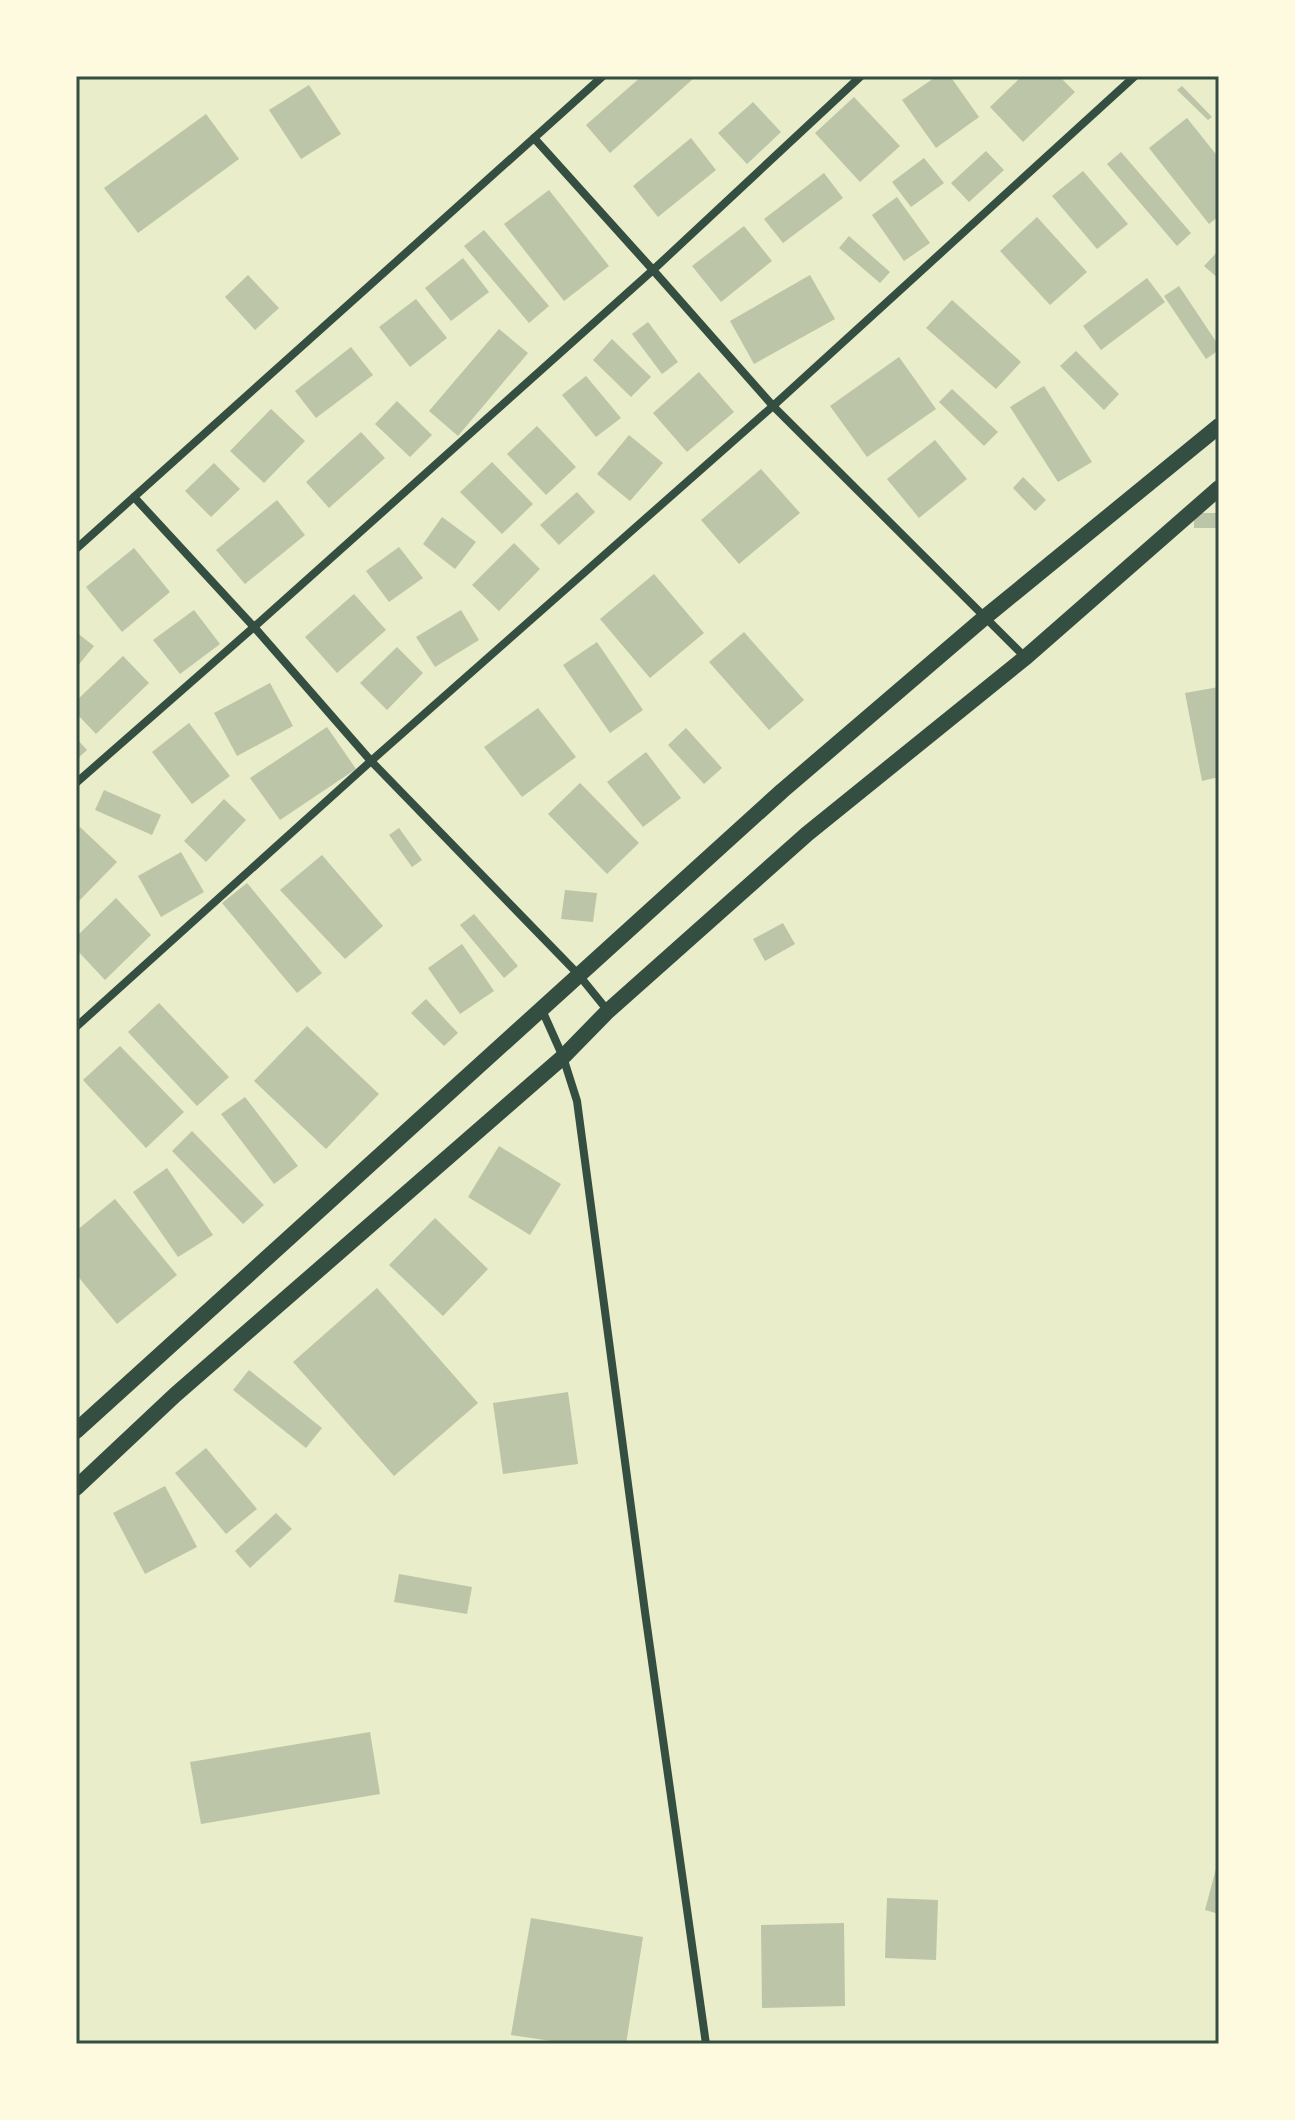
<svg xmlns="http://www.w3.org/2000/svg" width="1295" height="2120" font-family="Poppins,sans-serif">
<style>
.building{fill:#bcc5a7}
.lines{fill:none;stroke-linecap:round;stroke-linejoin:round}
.minor{stroke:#344e41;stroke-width:8}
.secondary{stroke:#344e41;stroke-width:16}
.neatline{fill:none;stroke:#344e41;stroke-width:3}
</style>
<rect width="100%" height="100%" fill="#e9edc9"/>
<g class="building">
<polygon points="642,76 692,76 694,78 610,153 586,125"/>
<polygon points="937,76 950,76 979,117 936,148 902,100"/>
<polygon points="1022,76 1059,76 1075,92 1023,142 990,107"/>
<polygon points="309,85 341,134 301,159 269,110"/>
<polygon points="1182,86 1212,117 1208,120 1177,90"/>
<polygon points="854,97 900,146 860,182 815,133"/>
<polygon points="753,102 781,132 747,164 718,133"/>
<polygon points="206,114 239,159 138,233 104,188"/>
<polygon points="1187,118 1219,158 1219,216 1209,224 1149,148"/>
<polygon points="691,138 716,170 658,217 633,186"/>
<polygon points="986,151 1004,170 969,202 951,183"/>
<polygon points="1121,152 1191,233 1177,246 1107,164"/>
<polygon points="924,158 944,183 911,207 892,182"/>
<polygon points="1083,171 1128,224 1097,249 1052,196"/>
<polygon points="824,173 843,198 783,243 764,219"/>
<polygon points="549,190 609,266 564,301 504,224"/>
<polygon points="897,197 930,243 904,261 872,215"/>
<polygon points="1037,217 1087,272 1050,305 1000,251"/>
<polygon points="744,226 772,261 721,302 692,266"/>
<polygon points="484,230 549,306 529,323 464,246"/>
<polygon points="849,236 890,272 880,283 839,248"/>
<polygon points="1219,250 1219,279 1204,266"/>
<polygon points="463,258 489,292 451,321 425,288"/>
<polygon points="248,275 279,308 255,330 225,297"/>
<polygon points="810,275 835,319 754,364 730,321"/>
<polygon points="1147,278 1165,302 1101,350 1083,326"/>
<polygon points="1179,286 1219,346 1219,350 1206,359 1164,296"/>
<polygon points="416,299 447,338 410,367 379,327"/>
<polygon points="952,300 1021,362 996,389 926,328"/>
<polygon points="648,322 678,362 662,374 632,334"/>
<polygon points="499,329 528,353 458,436 429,411"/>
<polygon points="612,339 651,377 631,397 593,360"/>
<polygon points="351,347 373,375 316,418 295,391"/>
<polygon points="1076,351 1119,394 1104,410 1060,366"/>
<polygon points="899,357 936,409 867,457 830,406"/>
<polygon points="699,372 734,412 687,452 653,413"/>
<polygon points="586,376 621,418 596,437 562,395"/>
<polygon points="1044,386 1092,462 1058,482 1010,407"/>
<polygon points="952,389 998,432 984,446 939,402"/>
<polygon points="397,401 432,435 410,457 375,424"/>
<polygon points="271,409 305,441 264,483 230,451"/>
<polygon points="537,426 576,467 546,495 507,454"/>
<polygon points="361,432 385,458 329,508 306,482"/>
<polygon points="629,435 663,463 630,501 597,474"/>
<polygon points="935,440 967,479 919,518 887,479"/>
<polygon points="492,462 533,504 502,534 460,492"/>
<polygon points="214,463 240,489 211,517 185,491"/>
<polygon points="761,469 800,513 739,564 701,520"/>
<polygon points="1023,477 1046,500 1035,511 1013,488"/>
<polygon points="577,492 595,512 559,545 540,525"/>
<polygon points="277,500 305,535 245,584 216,550"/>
<rect x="1194" y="513" width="25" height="15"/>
<polygon points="442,517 476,542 455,569 423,544"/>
<polygon points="514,543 540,569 499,611 472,585"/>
<polygon points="399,547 423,578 389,602 366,571"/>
<polygon points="134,548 170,592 122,632 86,587"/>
<polygon points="654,574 704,633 650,678 600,619"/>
<polygon points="354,594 386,630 337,673 305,637"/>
<polygon points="194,610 220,644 180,674 153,640"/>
<polygon points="461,610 479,640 435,667 416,637"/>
<polygon points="76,632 94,646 76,668"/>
<polygon points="744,632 804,700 769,730 709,662"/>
<polygon points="597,642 643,710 610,733 563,665"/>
<polygon points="397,647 423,673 387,710 360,683"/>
<polygon points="123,656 149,683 96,734 76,713 76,701"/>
<polygon points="270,683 293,726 237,756 214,713"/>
<polygon points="1219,687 1219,777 1202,781 1185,693"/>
<polygon points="538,708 576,757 522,797 484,747"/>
<polygon points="189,723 230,776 192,804 152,752"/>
<polygon points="327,727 356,769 280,820 250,778"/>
<polygon points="686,728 722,768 704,784 668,745"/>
<polygon points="76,738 87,750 76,760"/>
<polygon points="646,752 681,798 643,827 607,782"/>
<polygon points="580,783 639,843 607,874 548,814"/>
<polygon points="104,790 161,815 152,835 95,810"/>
<polygon points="224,799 246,820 206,862 184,841"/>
<polygon points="80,827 117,862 76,904 76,832"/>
<polygon points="399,828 422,860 412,867 389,835"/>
<polygon points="181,852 204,892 161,917 138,876"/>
<polygon points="322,855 383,926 345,959 280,890"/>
<polygon points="247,883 322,973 297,993 222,903"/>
<polygon points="565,890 597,893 593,922 561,919"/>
<polygon points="116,898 151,935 105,980 76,949 76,937"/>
<polygon points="474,914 518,966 504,978 460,925"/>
<polygon points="783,923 795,944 765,961 753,939"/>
<polygon points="462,944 494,991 460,1014 428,968"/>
<polygon points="426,999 458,1033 444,1046 411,1013"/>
<polygon points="159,1003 229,1077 197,1106 128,1032"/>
<polygon points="307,1026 379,1094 326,1149 254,1081"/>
<polygon points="120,1046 184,1112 146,1148 83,1080"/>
<polygon points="245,1097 298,1166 274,1184 221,1114"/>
<polygon points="192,1131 264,1205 243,1224 172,1151"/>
<polygon points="499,1146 561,1184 530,1235 468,1197"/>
<polygon points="167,1168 213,1235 178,1257 133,1192"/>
<polygon points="115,1199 177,1275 117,1324 76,1274 76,1231"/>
<polygon points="435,1218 488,1269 443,1316 389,1265"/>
<polygon points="377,1288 478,1403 394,1476 293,1362"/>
<polygon points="249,1370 322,1428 306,1448 233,1390"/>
<polygon points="568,1392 578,1464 503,1474 493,1403"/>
<polygon points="206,1448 257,1509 226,1534 175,1473"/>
<polygon points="165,1486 197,1547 145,1574 113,1513"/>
<polygon points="276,1513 292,1529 250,1568 235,1551"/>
<polygon points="399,1574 472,1587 467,1614 394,1602"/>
<polygon points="370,1732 380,1794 201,1824 190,1762"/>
<polygon points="1218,1861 1219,1862 1219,1914 1205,1910"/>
<polygon points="887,1898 938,1900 936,1960 885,1958"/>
<polygon points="531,1918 643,1937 626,2044 572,2044 511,2035"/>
<polygon points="844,1923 845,2006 762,2008 761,1925"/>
</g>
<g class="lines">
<g class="minor">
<polyline points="134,497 254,627 653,270 534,138"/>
<polyline points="76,549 603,76"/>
<polyline points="1025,657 773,406 1135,76"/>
<polyline points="76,783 254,627 371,761 76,1027"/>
<polyline points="542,1010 563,1057 577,1101 645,1612 706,2044"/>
<polyline points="608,1011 578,974 371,761 773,406 653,270 861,76"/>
</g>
<g class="secondary">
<polyline points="76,1431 782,791 984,618 1219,426"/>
<polyline points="76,1488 175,1395 563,1057 608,1011 807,834 1026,657 1219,488"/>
</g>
</g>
<rect width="1295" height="2120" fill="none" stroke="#fefae0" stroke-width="156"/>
<rect x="78" y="78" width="1139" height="1964" class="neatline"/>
</svg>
